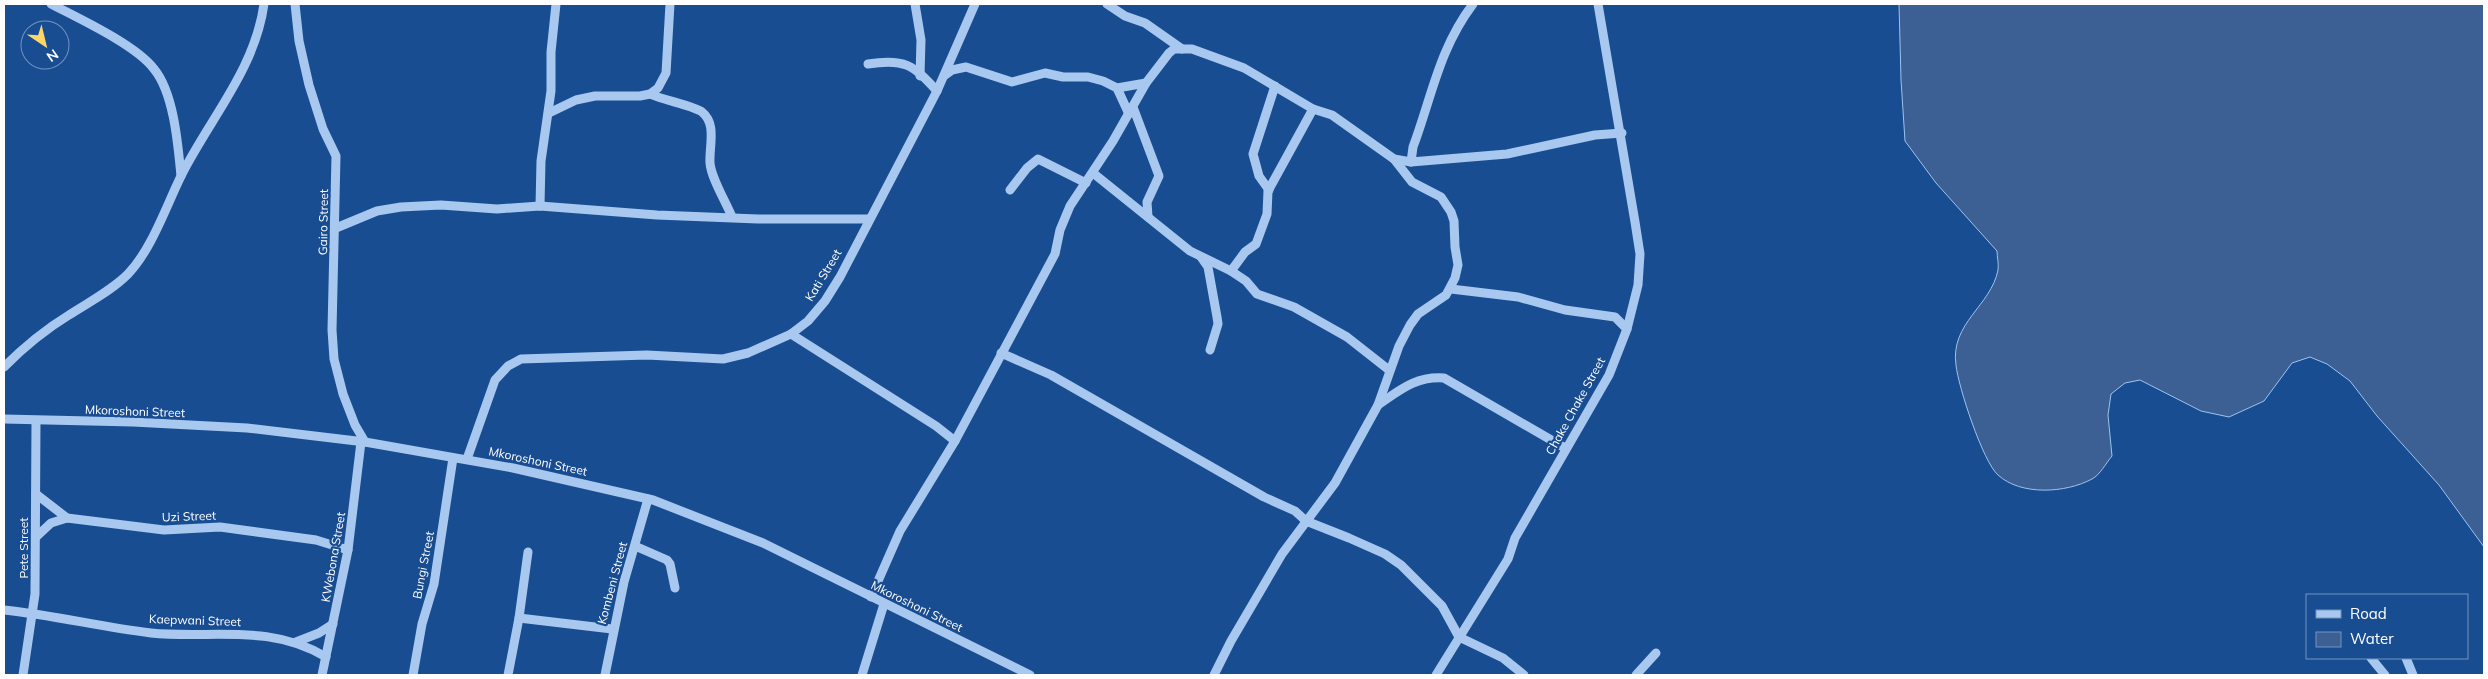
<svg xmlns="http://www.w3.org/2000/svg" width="2488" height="679" font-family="Mulish,sans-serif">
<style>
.water{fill:#3c6093;stroke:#9cc3f1}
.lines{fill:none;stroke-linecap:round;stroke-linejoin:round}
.minor{stroke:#a9c8ef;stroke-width:9}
.labels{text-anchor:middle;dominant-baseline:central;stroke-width:4.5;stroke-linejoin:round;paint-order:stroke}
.street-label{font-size:12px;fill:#fff;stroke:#194d92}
</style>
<rect width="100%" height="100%" fill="#194d92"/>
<path class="water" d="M1899,4H2484V547L2439,485L2377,416L2350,381L2327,364L2310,357L2292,363L2264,401L2229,417L2201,411L2140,380L2125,383L2111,394L2108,415L2112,456C2106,463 2100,475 2092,479C2066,493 2021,496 1998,475C1983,462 1958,386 1956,365C1950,323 1991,306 1998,270C1999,264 1997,257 1997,251L1936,183L1905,141L1901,80Z"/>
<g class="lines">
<g class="minor">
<path d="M51,4C78,18 136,45 154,69C174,93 178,145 181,176"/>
<polyline points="295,4 299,41 309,85 323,129 336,156 332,330 334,359 343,394 355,425 365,442"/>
<polyline points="915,4 921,40 920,76"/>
<polyline points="1107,4 1125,16 1145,23 1182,49"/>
<path d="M868,64C905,58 913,65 937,91"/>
<polyline points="945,75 952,70 966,67 1012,82 1045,73 1063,77 1088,77 1103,81 1117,88 1129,114"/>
<polyline points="1117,88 1146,83"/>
<path d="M650,94C663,100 694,106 702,112C717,124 709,146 710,163C711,178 726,202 732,217"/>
<polyline points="1133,107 1159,176 1147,202 1148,217"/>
<polyline points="549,113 576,100 595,96 640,96 650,94 658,88 666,73 670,4"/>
<path d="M1411,162L1413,147C1432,96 1439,49 1473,4"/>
<polyline points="1093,173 1190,251 1231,271 1246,281 1257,294 1294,307 1347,337 1389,370"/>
<polyline points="1010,190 1027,168 1038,159 1086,183"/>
<polyline points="1269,190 1259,176 1253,154 1275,86"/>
<polyline points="540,206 541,161 551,91 551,52 556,4"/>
<polyline points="336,228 377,211 401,207 441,205 497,209 540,206 657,215 758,219 869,219"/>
<polyline points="1201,257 1208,267 1217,317 1218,324 1210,350"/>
<polyline points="1231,271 1245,252 1256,244 1267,214 1268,191 1313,109"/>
<polyline points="1451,289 1518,297 1565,310 1615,317 1627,329"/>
<polyline points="791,334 936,426 955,441"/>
<polyline points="1001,353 1051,375 1264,497 1295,511 1306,521 1349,538 1385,554 1401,565 1442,606 1459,637 1503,658 1524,675"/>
<path d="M4,367C23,348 46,329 69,315C89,302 111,291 128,274C152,249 167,204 182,174C211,117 255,69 264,4"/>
<path d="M1378,405C1400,390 1416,376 1444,378L1565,448"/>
<polyline points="4,419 133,422 247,428 365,442 513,468 653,500 763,543 1030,675"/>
<polyline points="467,459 495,380 508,366 521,359 647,355 723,359 748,353 791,334 808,321 825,301 840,277 937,91 975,4"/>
<polyline points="36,494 67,518"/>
<polyline points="36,537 51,523 67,518 164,530 220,527 316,540 348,550"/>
<polyline points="635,546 667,560 670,564 675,588"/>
<polyline points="871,597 900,531 955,441 1055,254 1060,230 1070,206 1113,141 1146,83 1169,53 1174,49 1192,49 1244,68 1313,109 1332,115 1394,159 1411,162 1507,154 1595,135 1622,133"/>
<path d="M4,610C53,615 101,627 151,633C212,639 269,623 326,657"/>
<polyline points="519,618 612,629"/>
<polyline points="296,642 319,633 333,624"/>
<polyline points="2371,658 2385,675"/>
<polyline points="2406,658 2413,675"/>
<polyline points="23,675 35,594 36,421"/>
<polyline points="322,675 348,550 361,442"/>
<polyline points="413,675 422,624 434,584 453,458"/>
<polyline points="508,675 519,618 528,552"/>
<polyline points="605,675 624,582 648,499"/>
<polyline points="862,675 884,604"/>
<polyline points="1214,675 1231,641 1282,554 1335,483 1378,405 1399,346 1410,325 1418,314 1446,295 1455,278 1458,265 1455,247 1454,221 1451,212 1441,197 1412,182 1394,159"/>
<polyline points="1436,675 1508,559 1515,538 1609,375 1627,329 1638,285 1640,254 1635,222 1598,4"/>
<polyline points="1636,675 1656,653"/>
</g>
</g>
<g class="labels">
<g class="street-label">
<text transform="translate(323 222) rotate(-89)">Gairo Street</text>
<text transform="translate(823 275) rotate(-59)">Kati Street</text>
<text transform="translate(1575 406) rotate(-61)">Chake Chake Street</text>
<text transform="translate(135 411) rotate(2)">Mkoroshoni Street</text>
<text transform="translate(538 461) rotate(12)">Mkoroshoni Street</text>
<text transform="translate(189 516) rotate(-2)">Uzi Street</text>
<text transform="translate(23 548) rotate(-90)">Pete Street</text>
<text transform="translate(333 557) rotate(-80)">KWebona Street</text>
<text transform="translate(423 565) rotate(-79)">Bungi Street</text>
<text transform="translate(612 583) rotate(-75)">Kombeni Street</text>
<text transform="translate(917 606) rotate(26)">Mkoroshoni Street</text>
<text transform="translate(195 620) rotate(2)">Kaepwani Street</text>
</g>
</g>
<rect width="2488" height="679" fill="none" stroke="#ffffff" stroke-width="10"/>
<rect x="2306" y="594" width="162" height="65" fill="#194d92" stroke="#7594be"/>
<rect x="2316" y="610" width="25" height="8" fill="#a9c8ef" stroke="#7594be"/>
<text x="2350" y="619" font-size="15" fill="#ffffff">Road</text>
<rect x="2316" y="632" width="25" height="15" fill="#3c6093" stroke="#7594be"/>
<text x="2350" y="644" font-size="15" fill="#ffffff">Water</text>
<g transform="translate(45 45) rotate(145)"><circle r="24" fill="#194d92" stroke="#7594be"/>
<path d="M0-4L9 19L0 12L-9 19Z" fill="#ffd567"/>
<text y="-8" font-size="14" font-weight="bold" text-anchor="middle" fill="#ffffff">N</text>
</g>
</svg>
